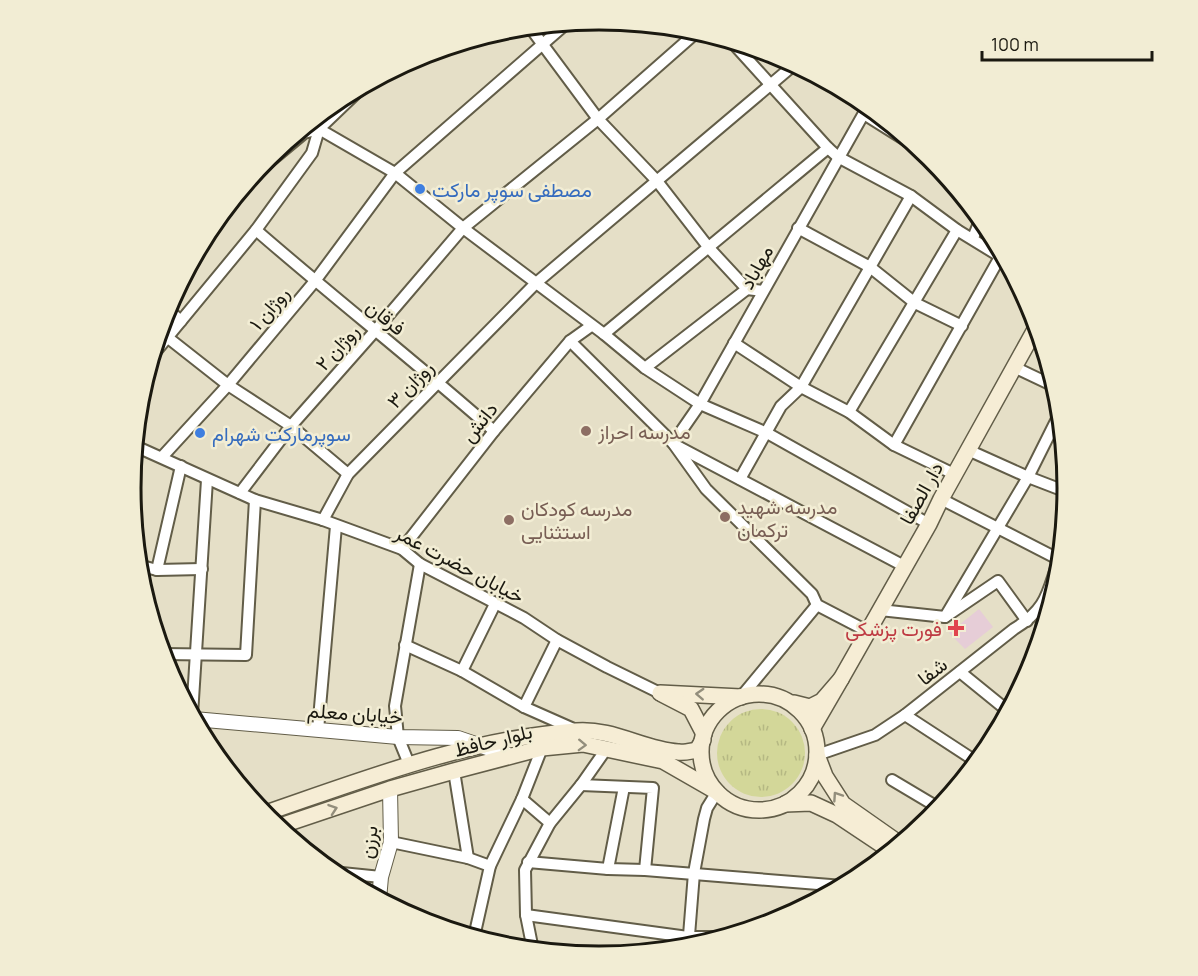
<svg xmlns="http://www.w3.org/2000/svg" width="1198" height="976" font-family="Manrope,Vazirmatn,sans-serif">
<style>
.medical{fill:#e6cdd7}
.grass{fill:url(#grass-tufts)}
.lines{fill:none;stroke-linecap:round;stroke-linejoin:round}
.minor-casing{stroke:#625d48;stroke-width:14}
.tertiary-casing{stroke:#625d48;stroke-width:16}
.secondary-casing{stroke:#625d48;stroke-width:18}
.minor{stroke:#fff;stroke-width:10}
.tertiary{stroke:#fff;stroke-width:14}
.secondary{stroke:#f6edd5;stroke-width:15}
.oneway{stroke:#938e7c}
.shop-dot{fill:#3f7fe0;stroke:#f2edd4;stroke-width:2}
.education-dot{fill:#8d6e63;stroke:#f2edd4;stroke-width:2}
.health-dot{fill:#e0444e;stroke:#f2edd4;stroke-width:2}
.labels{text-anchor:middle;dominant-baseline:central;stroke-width:5;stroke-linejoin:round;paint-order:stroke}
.shop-label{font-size:20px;fill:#366cbe;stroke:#f2edd4;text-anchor:start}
.street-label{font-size:20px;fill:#1b1910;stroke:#f2edd4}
.education-label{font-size:20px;fill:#785e54;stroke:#f2edd4;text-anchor:start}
.health-label{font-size:20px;fill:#be3a42;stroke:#f2edd4;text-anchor:end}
.rim{fill:none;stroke:#1b1910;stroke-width:3}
</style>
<defs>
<pattern id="grass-tufts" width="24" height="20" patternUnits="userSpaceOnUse" patternTransform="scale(1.5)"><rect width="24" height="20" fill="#d3d799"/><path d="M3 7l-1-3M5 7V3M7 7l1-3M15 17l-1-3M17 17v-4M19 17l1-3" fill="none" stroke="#b5b883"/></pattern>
</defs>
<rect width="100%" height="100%" fill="#e5dfc7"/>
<polygon class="medical" points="979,609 993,627 965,649 949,633"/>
<circle class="grass" cx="761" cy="753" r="44"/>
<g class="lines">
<defs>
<g id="minor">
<polyline points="529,26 598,119 657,181 709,248 747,289 763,291"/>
<polyline points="730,40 828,148 838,157 911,196 957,230 1006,260"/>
<polyline points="864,114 923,151"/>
<polyline points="319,129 395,173 463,228 604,334 645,368 700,404 767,433 929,524"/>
<polyline points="261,165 268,163 304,133 319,129 367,83"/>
<polyline points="798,228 870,267 915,303 962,326"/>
<path d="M256,230C334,298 416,362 494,431"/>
<polyline points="973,238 981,218"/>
<polyline points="166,308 181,321"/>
<polyline points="604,334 828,148"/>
<polyline points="167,337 228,385 291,426 348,474"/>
<polyline points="570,341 673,443 706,489 812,594 817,605 867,631"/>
<polyline points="734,343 801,387 849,412 894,445 956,475"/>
<polyline points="152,356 256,230 312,153 319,129"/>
<polyline points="1014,367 1056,387"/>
<polyline points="645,368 747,289"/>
<polyline points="849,412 957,230"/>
<polyline points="673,443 700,404 868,106"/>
<polyline points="675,445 904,566"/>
<polyline points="894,445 1000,257"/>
<polyline points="135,446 255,500 323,520 402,549 420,564 524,618 557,640 607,667 660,693"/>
<polyline points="968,450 1028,477 1067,492"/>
<polyline points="162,457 228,385 315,281 395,173 567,23"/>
<polyline points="740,479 781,406 801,387 911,196"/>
<polyline points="240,493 291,426 375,331 463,228 598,119 698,31"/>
<polyline points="941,499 1060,560"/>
<polyline points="323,520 348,474 536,283 795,64"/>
<polyline points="402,549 494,431 570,341 591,326"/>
<polyline points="138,565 157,570 202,569"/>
<polyline points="157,570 181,466"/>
<polyline points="880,610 945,617 998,581 1027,621"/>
<polyline points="945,617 1028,477 1060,413"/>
<polyline points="405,645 462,671 524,707 576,730"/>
<polyline points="1038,646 1045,603"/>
<polyline points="162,654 246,655 255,500"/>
<polyline points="462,671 495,604"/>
<polyline points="960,672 1008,711"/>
<polyline points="741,697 817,605"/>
<polyline points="524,707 557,640"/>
<polyline points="192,715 207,480"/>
<polyline points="905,715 977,762"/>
<polyline points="318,730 336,526"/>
<path d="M817,755L875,735L905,715L1014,629C1050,607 1047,590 1061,554"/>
<polyline points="409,764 398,737 395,706 420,564"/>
<polyline points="454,771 468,858"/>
<polyline points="892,780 939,808"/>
<polyline points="581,785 653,788 645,870"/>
<polyline points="522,799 550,823"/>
<polyline points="391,842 468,858 490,866"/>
<polyline points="528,862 608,869 645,870 843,886"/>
<polyline points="608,869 624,787"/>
<polyline points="332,872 381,877"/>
<polyline points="526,915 688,937 724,937"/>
<polyline points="474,937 490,866 522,799 542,748"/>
<polyline points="688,948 694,873 704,819 707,808 717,792"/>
<polyline points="533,950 526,915 525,870 550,823 581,785 607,748"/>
</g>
<g id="tertiary">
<polyline points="194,719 398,737 458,738 511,756"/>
<polyline points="379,899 381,877 391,842 390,789"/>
</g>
<g id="secondary">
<polyline points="841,679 929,524 941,499 1037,326"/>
<polyline points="660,693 741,697"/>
<polyline points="662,694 691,709 704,734"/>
<circle cx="759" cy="752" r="58"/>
<polyline points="794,703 810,707 822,701 841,679 812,729"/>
<polyline points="817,755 825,776 843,804 900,844"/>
<polyline points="785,804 811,803 837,815 891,851"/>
<path d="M263,814C365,779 467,739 576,731C613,728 644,750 678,752C684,753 691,751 697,750L703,740"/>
<polyline points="277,827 390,789 454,771 542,748 583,744 663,761 717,792"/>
</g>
</defs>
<use href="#minor" class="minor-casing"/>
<use href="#tertiary" class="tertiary-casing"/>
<use href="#secondary" class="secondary-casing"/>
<use href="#minor" class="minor"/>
<use href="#tertiary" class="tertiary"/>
<use href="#secondary" class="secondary"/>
</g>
<defs><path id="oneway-chevron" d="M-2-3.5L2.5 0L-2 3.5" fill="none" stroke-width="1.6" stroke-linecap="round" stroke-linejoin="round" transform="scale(1.5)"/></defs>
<g class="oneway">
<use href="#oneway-chevron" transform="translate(700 694) rotate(-177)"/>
<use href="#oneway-chevron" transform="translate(582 745) rotate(2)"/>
<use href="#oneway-chevron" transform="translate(837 796) rotate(-124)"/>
<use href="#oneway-chevron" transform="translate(333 809) rotate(-19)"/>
</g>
<g class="shop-dot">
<circle cx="420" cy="189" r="6"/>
<circle cx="200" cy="433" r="6"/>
</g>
<g class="education-dot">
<circle cx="586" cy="431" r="6"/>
<circle cx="725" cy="517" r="6"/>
<circle cx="509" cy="520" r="6"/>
</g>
<path class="health-dot" d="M953 619h6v6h6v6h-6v6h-6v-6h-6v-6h6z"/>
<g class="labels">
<g class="shop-label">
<text x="432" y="189">مصطفی سوپر مارکت</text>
<text x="212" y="433">سوپرمارکت شهرام</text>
</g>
<g class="street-label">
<text transform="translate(756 267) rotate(-61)">مهاباد</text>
<text transform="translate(269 308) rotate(-50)">روژان ۱</text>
<text transform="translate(386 317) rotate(39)">فرقان</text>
<text transform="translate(337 347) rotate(-48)">روژان ۲</text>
<text transform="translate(410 384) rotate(-46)">روژان ۳</text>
<text transform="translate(479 422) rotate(-51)">دانش</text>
<text transform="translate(921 493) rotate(-61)">دار الصفا</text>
<text transform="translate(460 564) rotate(28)">خیابان حضرت عمر</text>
<text transform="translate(932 671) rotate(-38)">شفا</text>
<text transform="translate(355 713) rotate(4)">خیابان معلم</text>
<text transform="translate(493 740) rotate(-14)">بلوار حافظ</text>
<text transform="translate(368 842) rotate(-82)">برزن</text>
</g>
<g class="education-label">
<text x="598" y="431">مدرسه احراز</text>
<text x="737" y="506">مدرسه شهید<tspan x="737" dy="23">ترکمان</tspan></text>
<text x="521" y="508">مدرسه کودکان<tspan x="521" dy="23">استثنایی</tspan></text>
</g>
<g class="health-label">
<text x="942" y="628">فورت پزشکی</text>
</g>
</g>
<path d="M0 0H1198V976H0ZM141 488a458 458 0 1 1 916 0a458 458 0 1 1-916 0Z" fill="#f2edd4" fill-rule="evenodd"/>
<path class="rim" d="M141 488a458 458 0 1 1 916 0a458 458 0 1 1-916 0Z"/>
<path d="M982 51v9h170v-9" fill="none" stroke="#1b1910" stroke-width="3"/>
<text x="991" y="51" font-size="18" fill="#1b1910" stroke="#f2edd4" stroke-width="4.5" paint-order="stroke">100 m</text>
</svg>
